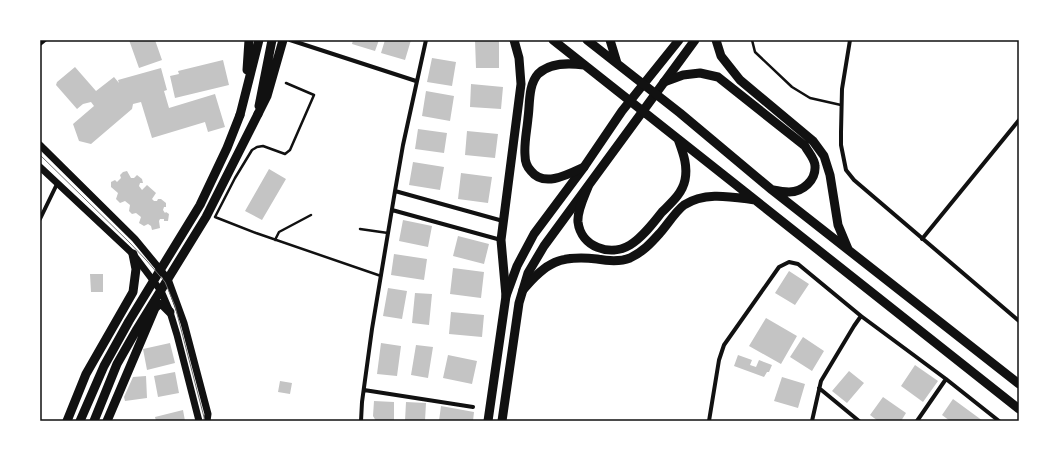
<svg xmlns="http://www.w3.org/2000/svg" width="1059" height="461" font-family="'Source Sans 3',sans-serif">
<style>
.building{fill:#c4c4c4}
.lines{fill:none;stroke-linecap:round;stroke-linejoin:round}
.service{stroke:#111;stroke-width:2.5}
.minor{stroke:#111;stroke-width:4}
.tertiary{stroke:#111;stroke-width:7}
.primary{stroke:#111;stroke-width:9}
.trunk{stroke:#111;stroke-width:9}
.tram{stroke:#707070;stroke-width:1}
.neatline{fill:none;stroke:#111;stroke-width:1.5}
</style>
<rect width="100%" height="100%" fill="#fff"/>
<path class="building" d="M129,40H155L162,60L139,68Z
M353,40H379L375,51L352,44Z
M385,40H411L405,60L381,53Z
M475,40H499V68H476Z
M432,58L456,62L452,86L427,82Z
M223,60L229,85L175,98L170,76L179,74L178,71Z
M75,67L96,91L114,77L119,83L118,80L161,68L167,90L164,91L169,108L215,94L225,127L208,132L205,122L152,138L141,102L133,104L132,109L91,144L79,141L73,124L94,106L91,102L83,104L77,109L56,85L57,82Z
M471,84L503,87L501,109L470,107Z
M426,91L454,96L450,121L422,116Z
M418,129L447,133L444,153L415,149Z
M467,131L498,134L495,158L465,155Z
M413,162L444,167L440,190L409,185Z
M269,169L286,179L262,220L245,211Z
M127,171L131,178H134L137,175L142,179L143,183H140L139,186L142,190L147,185L156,193L152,199L154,201H157L158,199H161L166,203V207H164L163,210L165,213L166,212L169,214L168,221H164V219H160L159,221L160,228L152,230L151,226L148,224L144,226L139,223L141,217L136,213L132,214L129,211L130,205L125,201L120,203L116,199L118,193L111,187V182L115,180L117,182L121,178L120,175L123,172Z
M461,173L492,177L488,203L458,199Z
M403,220L432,226L428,247L399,241Z
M458,236L489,244L484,264L453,256Z
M394,254L427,259L424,280L391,275Z
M453,268L484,272L481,298L450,294Z
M789,271L809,284L795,305L775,293Z
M90,274H103V292H91Z
M388,288L407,291L402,319L383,316Z
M415,293L432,294L429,325L412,323Z
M451,312L484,315L482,337L449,334Z
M766,318L797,336L781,364L749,346Z
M803,337L824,351L812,371L790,357Z
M170,343L175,363L147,370L143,349Z
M381,343L401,346L397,376L377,374Z
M416,345L433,347L428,378L411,375Z
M448,355L477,361L472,384L443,378Z
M738,355L752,360L750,365L756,367L759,360L772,365L769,372H767L764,377L734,366Z
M915,365L938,381L923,402L901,386Z
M849,371L864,383L847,403L832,391Z
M175,372L179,393L158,397L154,376Z
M146,376L147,398L125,401L124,397L133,377Z
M782,377L805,384L798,408L774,401Z
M280,381L292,383L290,394L278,392Z
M883,397L906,413L901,421H878L870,415Z
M953,399L983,421H950L942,415Z
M374,401L394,402V421H376L373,416Z
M406,402L426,403L425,421H405Z
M441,406L474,412L473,421H439Z
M183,410L185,421H156L155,417Z"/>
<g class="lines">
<path class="service" d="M752,40L755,52L792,87L810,98L841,105
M286,83L314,95L290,150L285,154L263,146L257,147L252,150L235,178L215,217L256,233L381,276
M360,229L388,233
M275,240L279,232L311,215"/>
<path class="minor" d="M290,40L416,81
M850,40L842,89L841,132V145L846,170L854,180L1019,321
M40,44L45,40
M395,191L503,221
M392,210L501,240
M40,219L57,184
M922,239L1019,120
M861,316L946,379
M819,388L859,421
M364,390L473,407
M361,421L362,402L372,329L395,191L403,145L426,40
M709,421L719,360L724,345L779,267L789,262L798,264L861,316L854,326L821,381L812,421
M917,421L946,379L999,421"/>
<path class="tertiary" d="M40,145L135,239L168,279L184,323L208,414L207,421
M40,167L133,254L161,291L170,312L177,335L199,421"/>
<path class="primary" d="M67,421L86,374L133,292L136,269L133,254
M80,421L104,366L129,321L200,205L227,148L240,115
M94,421L117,364L137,329L206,217L258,114
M107,421L155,308L159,304L163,305L170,312
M488,421L506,296L517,266L534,234L584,167L622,111L679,40
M502,421L519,303L528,273L544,246L695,40"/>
<path class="trunk" d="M553,40L1019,409
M587,40L680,113L772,190L1019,384
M610,40L617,63
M716,40L721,56L740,80L813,141L824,156L830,175L838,225L848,249
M584,65C569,63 550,62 538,74C528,85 530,105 528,118C527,130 524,143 525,155C525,161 527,167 531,171C544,188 569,174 584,167
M247,70L249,40
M664,82L683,75L700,73L718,77L805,146C808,152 815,159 815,166C816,180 803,192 789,192C784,192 778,191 773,190
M259,106L272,40
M258,114L267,96L283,40
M240,115L259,40
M588,187C584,197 577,211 578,222C581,247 610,257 630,245C643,237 653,223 662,212C671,203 682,194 685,180C688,165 683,153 678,139
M523,290C546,262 560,255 597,259C608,261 620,262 630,258C643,252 651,243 660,233C667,225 676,211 684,205C705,191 732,197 755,200
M506,296L501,240L521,84L519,58L514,40"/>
<path class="tram" d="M40,155L130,243L147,261L165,282L175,306L205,421"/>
</g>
<rect width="1059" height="461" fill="none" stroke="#ffffff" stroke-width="82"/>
<rect x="41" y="41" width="977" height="379" class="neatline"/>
</svg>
